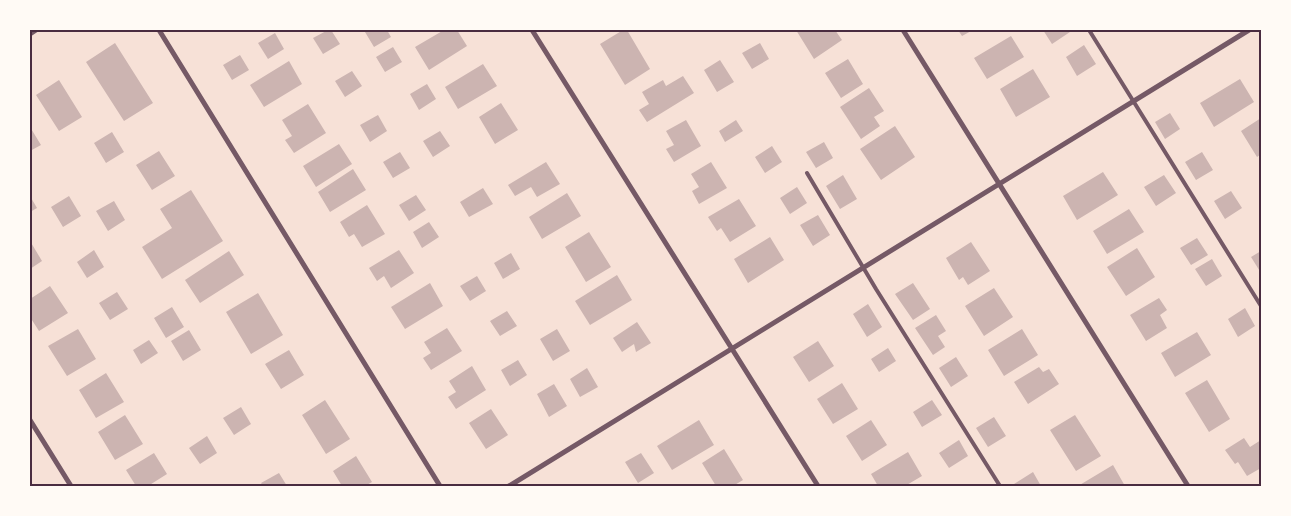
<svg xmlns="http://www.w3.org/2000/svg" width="1291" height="516" font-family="Georgia,serif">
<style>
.building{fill:#ccb4b1}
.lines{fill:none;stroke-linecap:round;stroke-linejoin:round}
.service{stroke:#755966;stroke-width:4}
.minor{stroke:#755966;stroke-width:5}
.neatline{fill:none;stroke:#4a2c40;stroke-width:2}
</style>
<rect width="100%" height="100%" fill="#f7e1d7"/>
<path class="building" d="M328,30H331L340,44L323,54L313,38Z
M368,30H387L391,37L374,47L365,32Z
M444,30H457L467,46L429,70L415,47Z
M623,30H627L650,69L625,85L600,44Z
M796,30H835L842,40L814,59Z
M958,30H973L962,36Z
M1043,30H1069L1070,32L1052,44Z
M275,33L284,49L268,59L258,43Z
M1011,36L1024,57L987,79L974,58Z
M115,43L153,103L124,121L86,62Z
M760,43L769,59L752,69L742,53Z
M1084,45L1096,64L1077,76L1066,57Z
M393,47L402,62L385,72L376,57Z
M240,55L249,70L232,80L223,65Z
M848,59L863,84L841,98L825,73Z
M720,60L734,82L717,92L704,70Z
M289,61L302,84L264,107L250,85Z
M483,64L497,86L458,109L445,87Z
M1033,69L1050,97L1016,117L1000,89Z
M352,71L362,86L345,97L335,81Z
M683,76L694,93L647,122L639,110L649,104L642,92L663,80L666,86Z
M1240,79L1254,102L1214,127L1200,103Z
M59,80L82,117L59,131L36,95Z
M427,84L436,99L419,110L410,94Z
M869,88L884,111L874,117L880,126L861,139L840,107Z
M501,103L518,130L495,144L479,117Z
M308,104L326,133L294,153L285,140L292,136L282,120Z
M1170,113L1180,129L1165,139L1155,122Z
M378,115L387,131L370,142L360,125Z
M1261,118V154L1257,157L1241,131Z
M686,120L701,146L674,162L666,149L674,145L666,131Z
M736,120L743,131L725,142L719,131Z
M895,126L915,157L881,180L860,149Z
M30,127L41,145L30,151Z
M440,131L450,146L433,157L423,141Z
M112,132L124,152L106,163L94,143Z
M824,142L833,158L816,168L806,152Z
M339,144L352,164L316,187L303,166Z
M772,146L782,162L765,173L755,157Z
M159,151L175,176L152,190L136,165Z
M400,152L410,168L393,178L383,162Z
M1202,152L1213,170L1196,180L1185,162Z
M546,162L560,184L537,197L531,187L515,196L508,185Z
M711,162L727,188L699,204L692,191L699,187L691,174Z
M353,169L366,190L330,212L318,192Z
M1103,172L1118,195L1077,220L1063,196Z
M843,175L857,199L840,209L826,186Z
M1164,175L1176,193L1156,206L1144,187Z
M797,187L807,203L790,214L780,198Z
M483,188L493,204L469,217L460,202Z
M191,190L223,241L162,279L142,247L172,228L160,209Z
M1231,191L1242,208L1225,219L1214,201Z
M567,193L581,216L542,239L529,217Z
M416,195L426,210L409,221L399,205Z
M30,196L37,208L30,212Z
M69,196L81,216L63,227L51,207Z
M739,199L756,226L730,242L721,228L717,231L708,217Z
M114,201L125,220L108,231L96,211Z
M367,205L385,234L362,247L354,234L349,237L340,222Z
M1129,209L1144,232L1107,254L1093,231Z
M818,215L830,235L813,246L800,225Z
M429,222L439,237L422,248L413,232Z
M589,232L611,267L586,282L565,247Z
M770,237L784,260L748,283L734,259Z
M1197,238L1208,255L1191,265L1180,248Z
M30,241L42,261L30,269Z
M971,242L990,271L968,285L963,277L959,280L946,258Z
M1137,248L1155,277L1126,296L1107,267Z
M94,250L104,267L87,278L77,262Z
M399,250L414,273L391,288L384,276L377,281L369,268Z
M229,251L244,275L200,303L185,280Z
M1261,251V273L1251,257Z
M511,253L520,269L503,279L494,263Z
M1212,259L1222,276L1206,286L1195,269Z
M617,275L632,300L590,325L575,301Z
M477,276L486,291L470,301L460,286Z
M430,283L443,306L405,329L391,307Z
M913,283L930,309L913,320L895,294Z
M50,286L68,313L39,331L30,317V299Z
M994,288L1013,317L984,336L965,306Z
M117,292L128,309L110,320L99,303Z
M258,293L283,335L251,354L226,312Z
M1159,298L1167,310L1160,315L1167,328L1146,341L1130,315Z
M868,304L882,327L867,337L853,314Z
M172,307L184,327L166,338L154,318Z
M1245,308L1255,326L1238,337L1228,319Z
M507,311L517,326L500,336L490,321Z
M936,315L946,331L938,336L945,347L933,355L915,328Z
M637,322L651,343L636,352L634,344L622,352L613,338Z
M447,328L462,351L431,370L423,358L431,353L424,342Z
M78,329L96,359L67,376L48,346Z
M557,329L570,351L553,361L540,339Z
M1022,329L1038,355L1004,376L988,350Z
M189,330L201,350L183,361L171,341Z
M1197,332L1211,355L1175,377L1161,353Z
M149,340L158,353L141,364L133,350Z
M818,341L834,366L809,382L793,357Z
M888,348L896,361L879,372L871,359Z
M289,350L304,375L281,389L265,364Z
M956,357L968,376L951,387L939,368Z
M518,360L527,375L510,386L501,370Z
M472,366L486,390L456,409L448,397L456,392L449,381Z
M1039,367L1043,372L1049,369L1059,384L1028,404L1014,382Z
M587,368L598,387L580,397L570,379Z
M106,373L124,402L96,418L79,390Z
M1207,380L1230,419L1209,432L1185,393Z
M842,383L858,409L833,424L817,399Z
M554,384L567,406L549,417L537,394Z
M325,400L350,439L326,454L302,415Z
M932,400L942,415L922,427L913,412Z
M241,407L251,424L234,435L223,418Z
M491,409L508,435L486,449L469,423Z
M125,415L143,444L115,460L98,432Z
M1075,415L1101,456L1076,471L1050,430Z
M994,417L1006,436L988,447L976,428Z
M699,420L714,445L672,470L657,446Z
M871,420L887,445L862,461L846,436Z
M207,436L217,453L200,464L189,448Z
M1244,438L1250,447L1261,440V468L1247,476L1238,462L1235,464L1225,450Z
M959,440L968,456L949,468L939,453Z
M724,449L743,480L733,486H716L702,463Z
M908,452L922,476L905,486H878L871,474Z
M154,453L167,474L148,486H136L126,470Z
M641,453L654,473L638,483L625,462Z
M356,456L372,482L365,486H342L333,471Z
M1113,465L1125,486H1078Z
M1033,472L1041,486H1016L1014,484Z
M279,473L287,486H263L261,483Z"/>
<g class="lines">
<path class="service" d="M1089,30L1261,306
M807,173L876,289L1000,486"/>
<path class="minor" d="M159,30L440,486
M532,30L818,486
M903,30L1188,486
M30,34L36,30
M30,420L71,486
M509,486L1249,30"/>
</g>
<rect width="1291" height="516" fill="none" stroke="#fffaf5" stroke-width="62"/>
<rect x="31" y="31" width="1229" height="454" class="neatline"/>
</svg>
